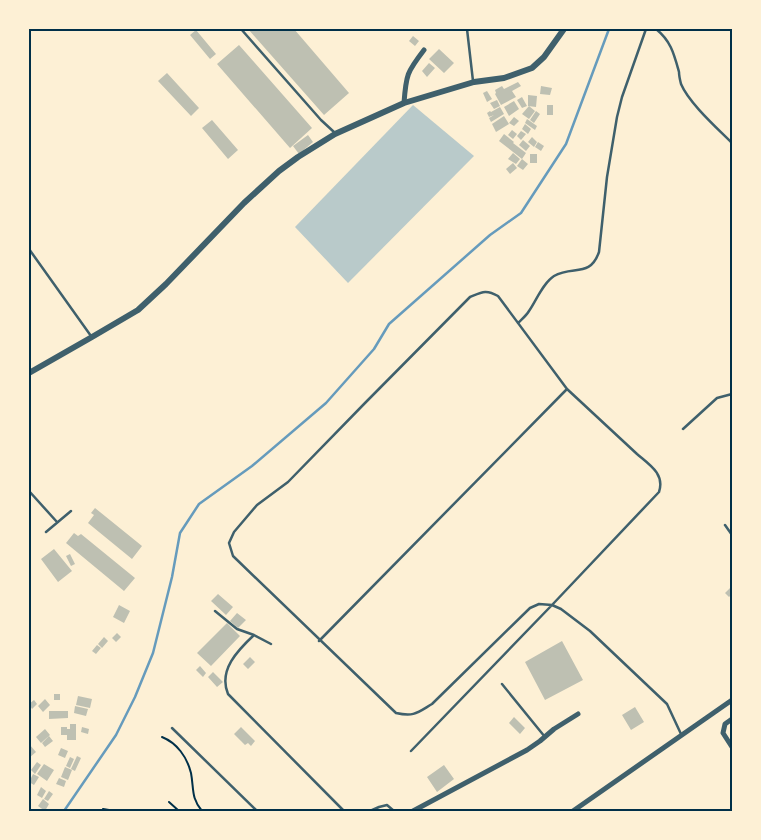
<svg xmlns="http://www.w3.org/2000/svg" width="761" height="840" font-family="'IBM Plex Sans',sans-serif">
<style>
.green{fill:#b9caca}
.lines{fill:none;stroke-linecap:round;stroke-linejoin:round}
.stream{stroke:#669bbc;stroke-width:2.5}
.building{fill:#bec0b2}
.path{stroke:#003049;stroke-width:2}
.service{stroke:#3f606c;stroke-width:2.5}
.minor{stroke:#3f606c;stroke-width:5}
.tertiary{stroke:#3f606c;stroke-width:6}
.neatline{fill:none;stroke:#003049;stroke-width:2}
</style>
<rect width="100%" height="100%" fill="#fdf0d5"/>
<path class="green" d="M413,105L474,156L348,283L295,227Z"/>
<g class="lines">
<path class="stream" d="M64,811L116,735L135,697L153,653L172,577L180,533L199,504L252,466L326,403L374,349L389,324L490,235L521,213L566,144L609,29"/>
</g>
<path class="building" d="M248,29H294L349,93L324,115Z
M196,30L216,54L210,59L190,35Z
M413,36L419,41L415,46L409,41Z
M239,45L312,128L290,148L217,64Z
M439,49L454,63L444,73L429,59Z
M429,63L435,68L427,77L422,71Z
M167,73L199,108L191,116L158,81Z
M518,82L521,86L512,91L516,97L501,105L495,94L496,93L495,90L502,86L504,89Z
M541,86L552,88L550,95L540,94Z
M487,91L492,99L487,102L483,93Z
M528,95L537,96L536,107L528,106Z
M522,97L527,106L522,108L517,100Z
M497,100L500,106L494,109L490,103Z
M514,101L519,109L509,116L504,107Z
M547,105H553V115H547Z
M529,106L535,111L529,119L522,114Z
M500,107L504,114L491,122L489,118L494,115L489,117L487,113L490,111L491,112Z
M536,111L540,114L534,123L530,120Z
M504,116L509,124L496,132L492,124Z
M514,117L519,121L514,126L509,123Z
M527,119L537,126L535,130L525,123Z
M212,120L238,150L228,159L202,128Z
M525,124L531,129L528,134L522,129Z
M512,130L517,134L513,139L508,135Z
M521,131L526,134L521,140L517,136Z
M504,134L514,142L513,143L526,153L522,159L499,141Z
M308,135L313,142L299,154L293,146Z
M532,137L537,142L534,147L528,142Z
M523,140L530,146L526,151L519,145Z
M538,142L544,146L541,151L535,147Z
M513,153L520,159L516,164L508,159Z
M530,154H537V163H530Z
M522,159L528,164L523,170L517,166Z
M513,163L517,168L510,174L506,169Z
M95,508L142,546L132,559L88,523L94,515L91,513Z
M74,533L78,536L81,534L135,578L124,591L66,543Z
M54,549L72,571L58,582L41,559Z
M70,554L75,564L71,566L66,556Z
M732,586V594L729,597L725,593Z
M218,594L233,607L226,615L211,601Z
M119,605L130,611L124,623L113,617Z
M237,613L246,620L238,628L230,621Z
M227,623L240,636L211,666L197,653Z
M117,633L121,637L116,642L112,638Z
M104,637L108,641L102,648L98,644Z
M562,641L583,680L545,700L525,662Z
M97,645L101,648L96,654L92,651Z
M250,657L255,662L248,669L243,664Z
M200,666L206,673L203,677L196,670Z
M213,672L223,682L217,687L208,677Z
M54,694H60V700H54Z
M78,696L92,699L90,708L76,705Z
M45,699L50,705L43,712L38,706Z
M34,700L37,704L32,709L29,704Z
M75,706L88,709L86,716L74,713Z
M635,707L644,722L631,730L622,715Z
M49,711H68V718L49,719Z
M514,717L525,728L520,734L509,723Z
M70,724H76V740H67V735H61V727H67V729H70Z
M82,727L89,729L88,734L81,732Z
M241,727L255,741L251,746L248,743L245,745L234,734Z
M45,729L50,735L41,743L36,737Z
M49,736L53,741L45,747L42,743Z
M29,744L36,752L29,758Z
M61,748L68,751L65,758L58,755Z
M77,756L81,758L75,771L71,769Z
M70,757L74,759L70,768L66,766Z
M37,762L41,765L35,774L31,770Z
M44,764L54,770L47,781L37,774Z
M444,765L454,779L437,792L427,777Z
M65,767L72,770L68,780L61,777Z
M33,774L39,777L34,785L29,782Z
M59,778L66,781L64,787L56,784Z
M41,787L46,791L42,798L37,795Z
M49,791L53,794L48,801L44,799Z
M43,799L49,804L45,811L38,806Z"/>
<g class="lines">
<path class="path" d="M162,737C177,743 187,757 191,773C194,789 191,798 202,811
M169,802L179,811
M103,809L115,811
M236,810V811"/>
<path class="service" d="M241,29L321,120L334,132
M467,29L473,81
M656,29C671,41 674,54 679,72C679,76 680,80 681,84C689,103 717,128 732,143
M29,249L91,336
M518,323C522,319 526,316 529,311C536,301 543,283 554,276C573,265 590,278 599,252L607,177L617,117L622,97L646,29
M683,429L717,398L732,394
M29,491L57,522
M725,525L732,535
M46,532L71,511
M215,611L237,629L254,635L271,644
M254,635C238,650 218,670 228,694L344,811
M319,641L567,389
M502,684L545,737
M172,728L257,811
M411,751L552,605L659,492C665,474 650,465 637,454L567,389L498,296C486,289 482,292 470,297L365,403L288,482L257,505L234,532L229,543L233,556L396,713C414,717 417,713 432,704L530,608L539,604L552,605L561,609L590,631L667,704L681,734
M370,811L379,807L387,805L394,811"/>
<path class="minor" d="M404,103C406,75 407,72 424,50
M732,719L725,724L723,733L732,747
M413,811L527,750L540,741L554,729L578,714
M573,811L732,700"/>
<path class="tertiary" d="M29,373L92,337L138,310L166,284L244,203L279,171L298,157L335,134L404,103L474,82L504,78L532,68L544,57L564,29"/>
</g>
<rect width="761" height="840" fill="none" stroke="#fdf0d5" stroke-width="60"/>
<rect x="30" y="30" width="701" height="780" class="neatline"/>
</svg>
